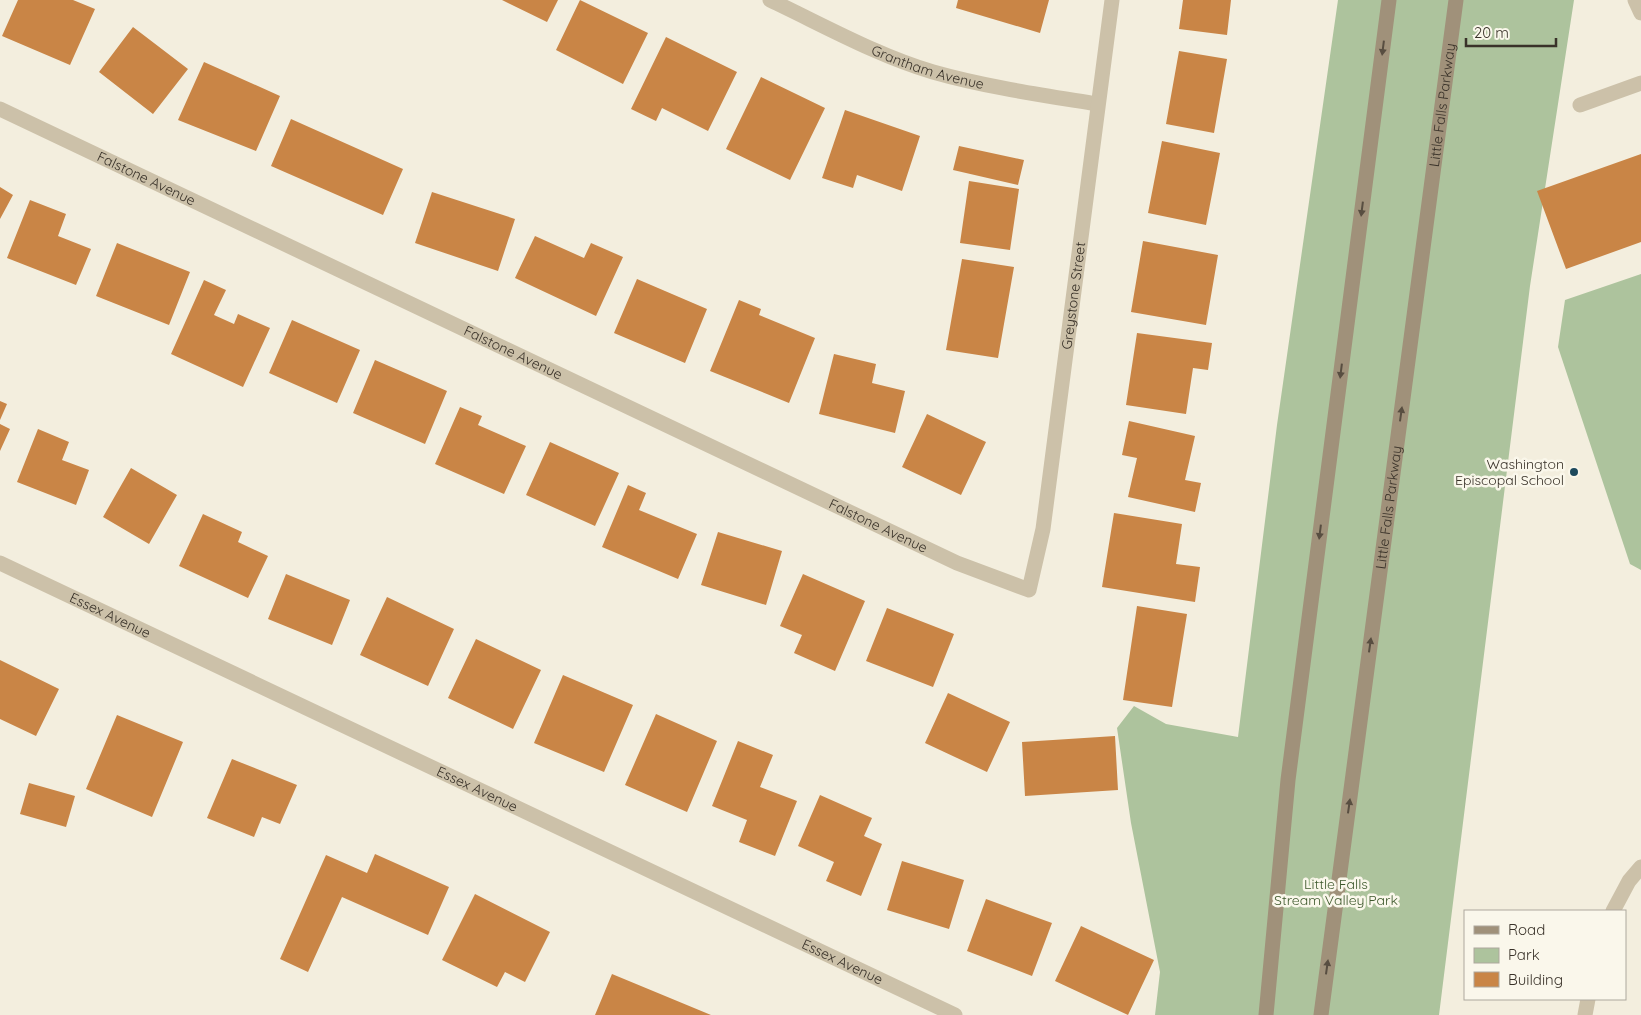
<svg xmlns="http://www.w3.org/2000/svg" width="1641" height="1015" font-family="Quicksand,sans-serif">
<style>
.green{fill:#adc39d}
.building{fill:#c98546}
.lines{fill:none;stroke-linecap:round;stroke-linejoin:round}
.lane{stroke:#ccc1a9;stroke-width:15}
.street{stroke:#ccc1a9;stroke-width:15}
.secondary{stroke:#a0917a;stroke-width:15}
.oneway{fill:#584e41}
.poi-dot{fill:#1d495c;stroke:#faf7eb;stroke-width:2}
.labels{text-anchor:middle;stroke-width:5;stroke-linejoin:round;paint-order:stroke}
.street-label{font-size:14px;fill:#393229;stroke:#faf7eb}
.poi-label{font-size:14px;fill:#393229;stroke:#faf7eb;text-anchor:end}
.park-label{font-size:14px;fill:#3d582c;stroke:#faf7eb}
</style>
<rect width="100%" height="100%" fill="#f3eede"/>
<path class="green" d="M1338,0H1574L1530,286L1439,1015H1155L1160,972L1131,823L1117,728L1134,706L1166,724L1238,737L1277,425Z
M1641,274V570L1630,564L1558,347L1565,300Z"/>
<path class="building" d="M18,0H73L95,9L70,65L2,36Z
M502,0H558L547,22Z
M580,0L648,33L623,84L556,50Z
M958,0H1049L1040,33L956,8Z
M1183,0H1231L1227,35L1179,29Z
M133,27L188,69L153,114L99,72Z
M666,37L737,72L708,131L662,108L656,121L631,109Z
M1179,51L1227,59L1214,133L1166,124Z
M204,62L280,96L256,151L178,120Z
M761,77L825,108L790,180L726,149Z
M845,110L920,136L902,191L857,175L853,188L822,178Z
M291,119L403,169L383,215L271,166Z
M1162,141L1220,153L1206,225L1148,213Z
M959,146L1024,160L1018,185L953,170Z
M1641,154V242L1566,269L1537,191Z
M969,181L1019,189L1010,250L960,243Z
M0,187L13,195L0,219Z
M432,192L515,219L498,271L415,243Z
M30,200L66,214L58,236L91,249L76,285L7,258Z
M535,236L584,258L591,243L623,257L596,316L515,278Z
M1143,241L1218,255L1206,325L1131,312Z
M117,243L190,272L169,325L96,296Z
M962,259L1014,267L998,358L946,350Z
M637,279L707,309L685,363L614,333Z
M204,280L226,290L214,315L234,324L238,314L270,328L243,387L171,354Z
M739,300L761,309L759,315L815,338L789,403L710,371Z
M292,320L360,350L337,403L269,373Z
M1137,333L1212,343L1208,370L1193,368L1186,414L1126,405Z
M834,354L876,364L872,383L905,391L895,433L819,414Z
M375,360L447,391L425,444L353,413Z
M0,401L7,404L0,420Z
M460,407L482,416L478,425L526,446L504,494L435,464Z
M927,414L986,442L961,495L902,467Z
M1129,421L1195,436L1185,480L1201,483L1195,512L1128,497L1137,458L1122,455Z
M0,424L10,429L0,451Z
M38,429L69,442L62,460L89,470L76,505L17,482Z
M550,442L619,473L595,526L526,495Z
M131,468L177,495L149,544L103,517Z
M628,485L646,493L639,510L697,534L678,579L602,547Z
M1114,513L1182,524L1176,564L1200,567L1195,602L1102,587Z
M203,514L242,532L238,542L268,556L248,598L179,566Z
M718,532L782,551L766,605L701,585Z
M286,574L350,600L332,645L268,619Z
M803,574L865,601L835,671L794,653L802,635L780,626Z
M387,597L454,629L428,686L360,655Z
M1137,606L1187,614L1172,707L1123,700Z
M887,608L954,634L933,687L866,661Z
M476,639L541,670L513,729L448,698Z
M0,660L59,689L36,736L0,719Z
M563,675L633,705L604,772L534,743Z
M948,693L1010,722L987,772L925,743Z
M656,714L717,741L687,812L625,785Z
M117,715L183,742L152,817L86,789Z
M1115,736L1118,790L1025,796L1022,742Z
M738,741L773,755L760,787L797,801L775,856L739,842L747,820L712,806Z
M232,759L297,785L280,824L262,817L254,837L207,818Z
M29,783L75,796L66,827L20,814Z
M820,795L872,818L864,836L882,844L861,896L826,881L834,862L798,846Z
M375,854L449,887L428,935L342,897L308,972L280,959L326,855L367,873Z
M902,861L964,880L949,929L887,910Z
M475,894L550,932L525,982L505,972L497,987L442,960Z
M986,899L1052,923L1032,976L967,951Z
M1081,926L1154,960L1128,1015L1055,981Z
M612,974L711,1015H595Z"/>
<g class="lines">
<path class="lane" d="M1635,0L1641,13
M1613,911L1629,881L1641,867
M1585,1015L1588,999"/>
<g class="street">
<path id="s1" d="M770,0C823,25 876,55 933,72C986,87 1042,95 1097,104"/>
<path d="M1580,105L1641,83"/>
<path id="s2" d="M0,109L957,563L1029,590L1043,529L1112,0"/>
<path id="s3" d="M0,563L955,1015"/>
</g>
<g class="secondary">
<path d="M1266,1015L1288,780L1389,0"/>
<path id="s4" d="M1321,1015L1456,0"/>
</g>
</g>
<defs><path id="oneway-solid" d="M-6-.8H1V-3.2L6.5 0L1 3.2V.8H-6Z" transform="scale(1.25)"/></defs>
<g class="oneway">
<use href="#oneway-solid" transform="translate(1383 48) rotate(97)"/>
<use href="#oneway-solid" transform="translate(1362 209) rotate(97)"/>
<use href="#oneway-solid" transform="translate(1341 371) rotate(97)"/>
<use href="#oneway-solid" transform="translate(1401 414) rotate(-82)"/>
<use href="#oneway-solid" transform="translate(1320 532) rotate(97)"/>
<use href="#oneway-solid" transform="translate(1370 645) rotate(-82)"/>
<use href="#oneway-solid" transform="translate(1349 806) rotate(-82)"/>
<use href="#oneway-solid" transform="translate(1327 967) rotate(-82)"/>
</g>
<circle class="poi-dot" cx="1574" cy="472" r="5"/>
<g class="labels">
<g class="street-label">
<text dy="5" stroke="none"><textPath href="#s1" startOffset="172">Grantham Avenue</textPath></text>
<text dy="5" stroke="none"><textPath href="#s4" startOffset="918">Little Falls Parkway</textPath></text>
<text dy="5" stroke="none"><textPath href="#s2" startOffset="162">Falstone Avenue</textPath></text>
<text dy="5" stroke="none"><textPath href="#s2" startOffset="1434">Greystone Street</textPath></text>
<text dy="5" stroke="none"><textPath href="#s2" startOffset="568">Falstone Avenue</textPath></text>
<text dy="5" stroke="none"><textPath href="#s4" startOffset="512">Little Falls Parkway</textPath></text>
<text dy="5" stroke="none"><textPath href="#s2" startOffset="972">Falstone Avenue</textPath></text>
<text dy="5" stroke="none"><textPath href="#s3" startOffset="122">Essex Avenue</textPath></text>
<text dy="5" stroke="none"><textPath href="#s3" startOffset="528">Essex Avenue</textPath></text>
<text dy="5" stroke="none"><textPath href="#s3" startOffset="932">Essex Avenue</textPath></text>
</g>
<g class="poi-label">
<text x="1564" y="469">Washington<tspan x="1564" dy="16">Episcopal School</tspan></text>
</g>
<g class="park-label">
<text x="1336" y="889">Little Falls<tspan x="1336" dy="16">Stream Valley Park</tspan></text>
</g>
</g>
<rect x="1464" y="910" width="162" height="90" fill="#faf7eb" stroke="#ada89d"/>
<rect x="1474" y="926" width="25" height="8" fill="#a0917a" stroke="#ada89d"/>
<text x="1508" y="935" font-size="15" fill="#393229">Road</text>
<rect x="1474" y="948" width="25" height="15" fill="#adc39d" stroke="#ada89d"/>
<text x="1508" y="960" font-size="15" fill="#393229">Park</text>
<rect x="1474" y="972" width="25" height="15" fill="#c98546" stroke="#ada89d"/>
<text x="1508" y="985" font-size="15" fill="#393229">Building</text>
<path d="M1466 38v8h90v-8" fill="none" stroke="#393229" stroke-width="2.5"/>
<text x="1474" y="38" font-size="15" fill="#393229" stroke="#faf7eb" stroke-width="4" paint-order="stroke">20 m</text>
</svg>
